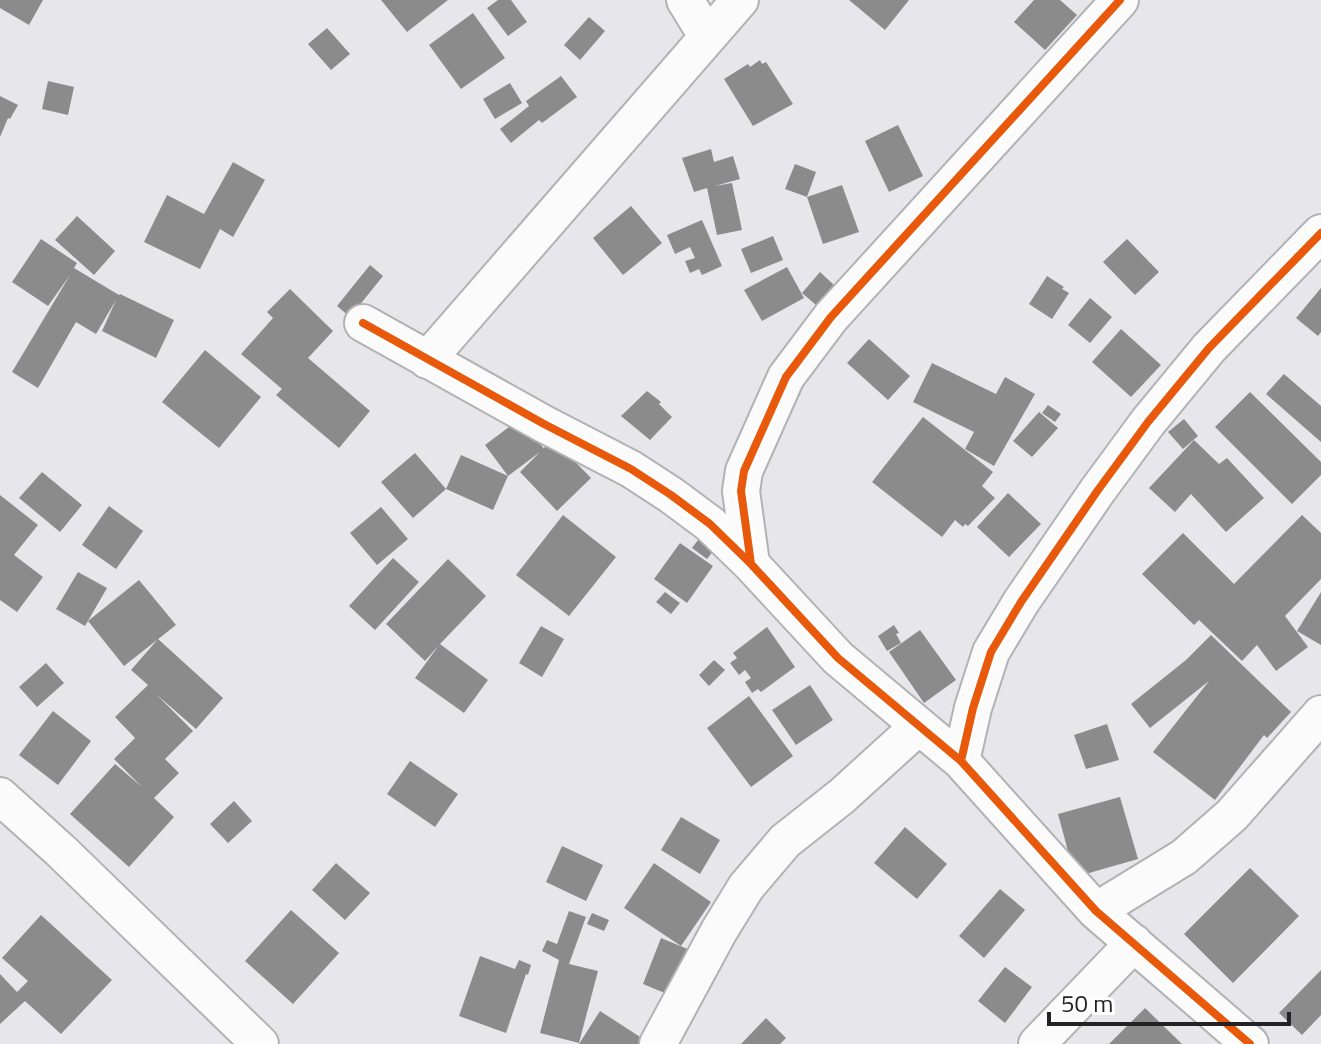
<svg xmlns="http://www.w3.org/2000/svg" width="1321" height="1044" font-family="'Titillium Web',sans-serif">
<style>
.building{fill:#8c8b8c}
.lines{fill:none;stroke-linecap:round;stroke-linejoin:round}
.street-casing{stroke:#b2b1b4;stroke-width:40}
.street{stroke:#fbfbfc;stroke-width:36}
.cycleway-casing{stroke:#fff;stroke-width:13}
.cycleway{stroke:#e8590c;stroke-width:8}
</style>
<rect width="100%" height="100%" fill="#e7e6ea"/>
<path class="building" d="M0,0H43L29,25L0,8Z
M381,0H448L407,32Z
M498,0H511L527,22L508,36L487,8Z
M849,0H909L885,30Z
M1034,0H1060L1077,15L1045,50L1014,22Z
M473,13L505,58L461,89L429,45Z
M589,17L605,31L580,60L564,45Z
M327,28L350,54L331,70L308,44Z
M760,60L762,64L766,62L793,104L753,126L724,79L748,64L750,67Z
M561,76L577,97L542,123L539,120L511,143L500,129L529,106L526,101Z
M48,81L74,87L68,115L42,109Z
M510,83L522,103L495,119L483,99Z
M0,96L18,105L10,119L8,118L0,137Z
M898,125L923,176L889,192L865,141Z
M711,149L714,162L733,156L740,179L715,186L732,183L742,230L717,235L707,188L694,192L682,158Z
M233,162L265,180L233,237L220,229L200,269L144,242L167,195L204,214Z
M795,164L816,172L807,197L785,189Z
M842,185L859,232L823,244L807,197Z
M631,206L662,243L623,275L593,238Z
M77,216L115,251L94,275L55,240Z
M702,220L722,266L702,275L699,269L690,273L685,261L695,258L690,247L675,254L667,235Z
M773,236L783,260L751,273L741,249Z
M41,239L77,263L74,268L119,295L120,294L174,320L156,358L102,331L116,300L96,334L76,322L38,388L12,372L70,275L48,306L12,282Z
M1127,239L1159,272L1135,295L1103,262Z
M370,265L383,276L350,317L337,306Z
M787,267L804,298L762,321L744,290Z
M820,272L834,285L816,305L802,293Z
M1047,276L1064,287L1062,289L1069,293L1052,319L1029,304Z
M1321,288V332L1318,336L1296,318Z
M290,289L333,331L308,358L370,411L339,448L276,395L282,389L241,354L273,318L267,312Z
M1090,298L1112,317L1090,343L1068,325Z
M1121,329L1161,365L1131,397L1092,362Z
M869,339L910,376L888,400L847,363Z
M205,350L261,397L219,448L162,402Z
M932,363L996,394L1005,377L1035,394L994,466L965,449L974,432L913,402Z
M1284,374L1321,406V442L1266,394Z
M647,391L661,402L659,404L672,417L650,440L621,416Z
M1250,392L1321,462V475L1292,504L1215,427Z
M1048,405L1061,414L1055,422L1042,413Z
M1039,412L1058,428L1032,457L1013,441Z
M923,417L993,472L982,486L995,498L968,526L965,524L963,527L955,520L942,537L872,482Z
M521,418L544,449L508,476L485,445Z
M1184,419L1198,436L1183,449L1168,432Z
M553,439L591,478L557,511L520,472Z
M1194,440L1219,464L1227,458L1264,498L1226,532L1191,494L1175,512L1149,488Z
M415,453L446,489L461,455L508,476L493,510L446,489L413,518L381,482Z
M42,472L82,505L60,532L19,498Z
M1008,493L1041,524L1009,557L977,527Z
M0,495L38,525L14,555L43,577L17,612L0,600Z
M109,506L143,531L116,569L82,545Z
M381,507L408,539L377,565L350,533Z
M563,515L616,557L569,616L516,575Z
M1302,515L1321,533V579L1285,616L1308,647L1276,671L1257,645L1242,661L1199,620L1194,625L1142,574L1183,533L1234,584Z
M707,528L722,540L707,559L692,548Z
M680,543L713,566L687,603L654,579Z
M393,558L419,582L375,630L349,606Z
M448,559L486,596L440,644L488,680L464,713L415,678L439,645L425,661L386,624Z
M78,572L107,588L85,626L56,609Z
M139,580L176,625L124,666L88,621Z
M665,592L680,603L671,614L656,602Z
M1321,592V645L1297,631Z
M894,625L899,633L896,634L901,643L887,651L878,636Z
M541,626L564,639L542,677L519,663Z
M767,627L795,667L761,692L758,689L752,693L745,682L751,678L745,670L739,675L730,663L737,658L733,653Z
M920,630L956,680L924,703L889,652Z
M1211,635L1291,712L1267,738L1264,735L1215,800L1153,752L1209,681L1150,728L1131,704L1186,660Z
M158,639L223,698L196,729L156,694L193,731L165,759L179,773L154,798L174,817L129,867L70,814L115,764L142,787L114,759L135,738L115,717L148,685L131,670Z
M714,660L725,670L709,686L699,675Z
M46,663L64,683L37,707L19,687Z
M810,685L833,720L796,745L772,710Z
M749,696L793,756L751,787L707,728Z
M53,711L91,741L58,785L19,755Z
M1107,724L1119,760L1086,769L1074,735Z
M410,761L458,794L435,827L387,794Z
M1120,797L1138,859L1075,877L1058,814Z
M234,801L252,821L228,843L210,824Z
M681,817L720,840L700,874L661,850Z
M905,827L947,864L917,899L874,863Z
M562,846L603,865L586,901L546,882Z
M336,863L370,893L345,920L312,890Z
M654,863L711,902L681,946L624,908Z
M1250,868L1299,916L1233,983L1184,934Z
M1000,889L1025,910L984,958L959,936Z
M291,910L339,953L293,1004L245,961Z
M569,911L586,917L569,964L598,971L579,1043L540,1033L559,960L542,951L547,940L557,944Z
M592,913L609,920L604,931L587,924Z
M41,915L112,980L61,1034L25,1001L0,1024V974L17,992L28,981L2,958Z
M661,938L690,950L672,996L643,984Z
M480,956L515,969L519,960L531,965L528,975L526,974L506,1033L459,1016Z
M1005,967L1032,987L1005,1023L978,1001Z
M1321,970V1015L1302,1035L1279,1013Z
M1145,1008L1182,1044H1109Z
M600,1011L651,1044H579Z
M766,1018L786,1038L780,1044H741Z"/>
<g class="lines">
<defs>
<path id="street" d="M685,0L707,36
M363,323L544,424L631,469L671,495L710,524L751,564L838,658L961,761L1096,911L1250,1044
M427,360L740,0
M751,564L741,491L744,471L786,377L831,317L1120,0
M961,761L973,708L991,652L1021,602L1098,490L1148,422L1209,348L1321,233
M0,796L61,851L260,1044
M1096,911L1184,857L1232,815L1321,714
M658,1044L719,931L746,887L785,841L842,796L919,726
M1037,1044L1134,943"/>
</defs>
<use href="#street" class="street-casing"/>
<use href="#street" class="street"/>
<defs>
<path id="cycleway" d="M363,323L544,424L631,469L671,495L710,524L751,564L838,658L961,761L1096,911L1250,1044
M751,564L741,491L744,471L786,377L831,317L1120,0
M961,761L973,708L991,652L1021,602L1098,490L1148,422L1209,348L1321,233"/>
</defs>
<use href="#cycleway" class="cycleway-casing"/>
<use href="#cycleway" class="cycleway"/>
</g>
<path d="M1049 1012v12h240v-12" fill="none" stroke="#232325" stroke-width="4"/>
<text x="1061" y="1012" font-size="24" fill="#232325" stroke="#ffffff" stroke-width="6" paint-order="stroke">50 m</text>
</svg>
